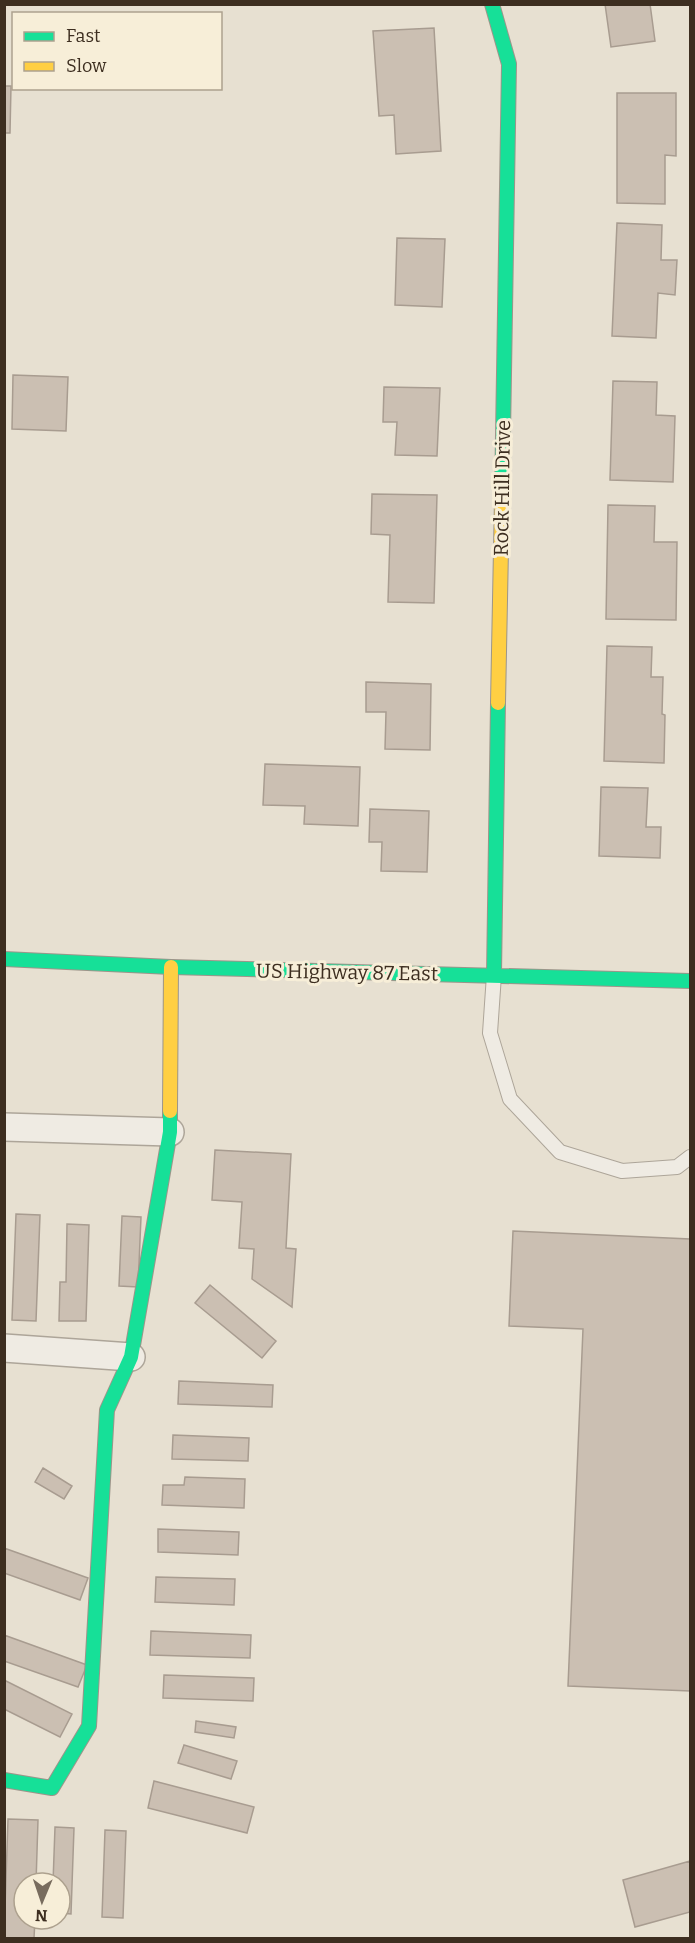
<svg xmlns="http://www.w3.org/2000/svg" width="695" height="1943" font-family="Bitter,serif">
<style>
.building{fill:#cbbfb2;stroke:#a89c90;stroke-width:1.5}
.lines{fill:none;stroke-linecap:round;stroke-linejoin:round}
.lane-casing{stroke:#ada599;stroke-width:16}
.street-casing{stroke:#ada599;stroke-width:30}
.fast-casing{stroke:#9c958a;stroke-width:16}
.slow-casing{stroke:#9c958a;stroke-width:16}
.lane{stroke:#efebe3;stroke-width:14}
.street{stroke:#efebe3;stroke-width:27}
.fast{stroke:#16e098;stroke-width:14}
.slow{stroke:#ffcf43;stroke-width:14}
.labels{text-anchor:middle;stroke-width:6;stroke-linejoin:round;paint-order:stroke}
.street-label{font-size:20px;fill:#3d2e20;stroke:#f7eed8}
</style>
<rect width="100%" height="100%" fill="#e7e0d1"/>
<path class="building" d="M605,4H650L655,41L611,47Z
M434,28L441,151L396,154L394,115L379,116L373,31Z
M4,86H11L10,133H4Z
M617,93H676V156L665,155V204L617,203Z
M617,223L662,225L661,260H677L675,295L658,293L656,338L612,336Z
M397,238L445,239L442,307L395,305Z
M13,375L68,377L66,431L12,429Z
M613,381L657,382L656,415L675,416L673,482L610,480Z
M384,387L440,388L437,456L395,455L397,422H383Z
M372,494L437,495L434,603L388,602L390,535L371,534Z
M608,505L655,506L654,542H677L676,620L606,619Z
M607,646L652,647L651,677H663L662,714L665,715L664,763L604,761Z
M366,682L431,684L430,750L385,749L386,712H366Z
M265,764L360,767L358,826L304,824L305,806L263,805Z
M601,787L648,788L646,827H661L660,858L599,856Z
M370,809L429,811L427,872L381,871L382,842H369Z
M215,1150L291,1154L286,1248L296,1249L292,1307L252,1279L254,1249L239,1248L242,1202L212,1200Z
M16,1214L40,1215L36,1321L12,1320Z
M122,1216L141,1217L138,1287L119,1286Z
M67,1224L89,1225L86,1321H59L60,1282H66Z
M513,1231L690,1239V1691L568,1686L583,1329L509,1326Z
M210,1285L276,1341L262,1358L195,1303Z
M179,1381L273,1385L272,1407L178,1404Z
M173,1435L249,1438L248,1461L172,1459Z
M43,1468L72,1486L64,1499L35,1482Z
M185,1477L245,1479L244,1508L162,1505L163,1485H184Z
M158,1529L239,1532L238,1555L158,1552Z
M4,1548L88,1578L80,1600L4,1573Z
M156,1577L235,1579L234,1605L155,1602Z
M151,1631L251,1635L250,1658L150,1655Z
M4,1635L87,1665L78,1687L4,1661Z
M164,1675L254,1678L253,1701L163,1698Z
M4,1680L72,1714L60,1737L4,1709Z
M196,1721L236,1727L234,1738L195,1732Z
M184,1745L237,1761L231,1779L178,1763Z
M154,1781L254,1807L247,1833L148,1808Z
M8,1819L38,1820L36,1883H24V1919H35L34,1938H4Z
M55,1827L74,1828L71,1914L60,1913V1883H53Z
M105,1830L126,1831L123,1918L102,1917Z
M690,1861V1912L635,1927L623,1880Z"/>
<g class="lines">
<defs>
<path id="lane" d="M494,975L490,1033L510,1099L560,1152L622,1171L677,1167L690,1157"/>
<path id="street" d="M4,1127L170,1132
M4,1348L131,1357"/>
<path id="fast" d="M492,4L509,64L502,497
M4,959L171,967L690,981
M494,975L498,703
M4,1780L52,1788L89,1726L107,1410L131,1357L170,1132V1111"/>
<path id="slow" d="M498,703L502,497
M170,1111L171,967"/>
</defs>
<use href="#lane" class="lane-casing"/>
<use href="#street" class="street-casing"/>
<use href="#fast" class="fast-casing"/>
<use href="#slow" class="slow-casing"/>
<use href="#lane" class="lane"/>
<use href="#street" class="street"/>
<use href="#fast" class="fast"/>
<use href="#slow" class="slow"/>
</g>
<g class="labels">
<g class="street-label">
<text transform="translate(502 488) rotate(-89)" y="7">Rock Hill Drive</text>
<text transform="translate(347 972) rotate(1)" y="7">US Highway 87 East</text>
</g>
</g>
<rect width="695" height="1943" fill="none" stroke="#3d2e20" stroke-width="12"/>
<rect x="12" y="12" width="210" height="78" fill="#f7eed8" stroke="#ada18e" stroke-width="1.5"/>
<rect x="24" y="32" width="30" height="9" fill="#16e098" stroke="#ada18e" stroke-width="1.5"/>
<text x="66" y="42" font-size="18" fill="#3d2e20">Fast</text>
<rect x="24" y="62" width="30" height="9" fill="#ffcf43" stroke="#ada18e" stroke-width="1.5"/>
<text x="66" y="72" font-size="18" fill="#3d2e20">Slow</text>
<g transform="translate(42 1901) rotate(182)"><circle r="28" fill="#f7eed8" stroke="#ada18e" stroke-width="1.5"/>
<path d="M0-4.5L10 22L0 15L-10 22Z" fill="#786c5e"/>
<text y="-9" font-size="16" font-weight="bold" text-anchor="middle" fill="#3d2e20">N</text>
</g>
</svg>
